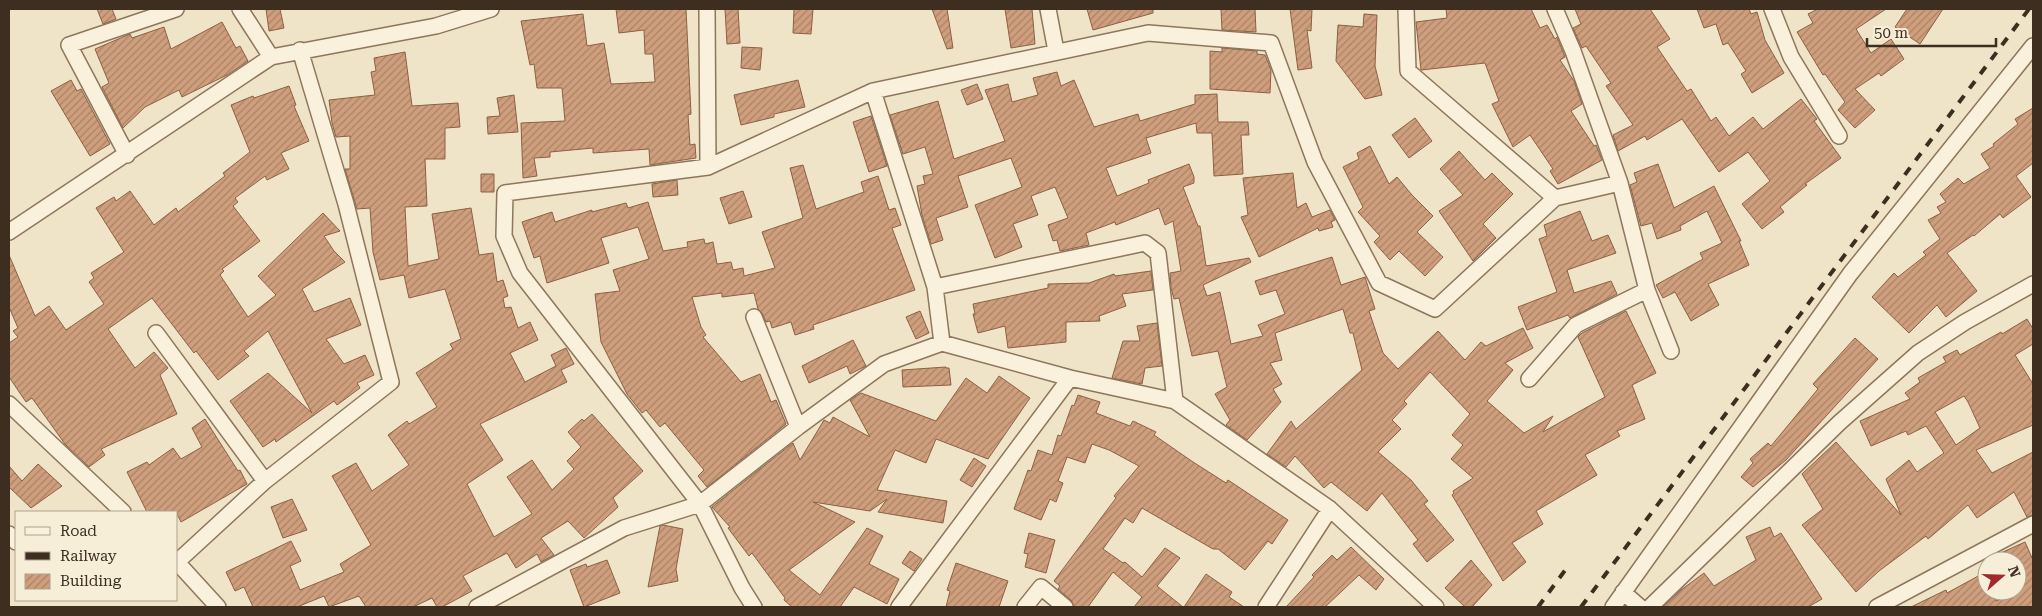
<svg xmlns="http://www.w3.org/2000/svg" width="2042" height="616" font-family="'Roboto Serif',serif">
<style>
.building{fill:url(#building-hatch);stroke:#8d5f41;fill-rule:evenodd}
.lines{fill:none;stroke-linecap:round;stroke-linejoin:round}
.street-casing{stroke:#8d765c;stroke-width:18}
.street{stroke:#faf1dc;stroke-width:15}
.rail{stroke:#3d2e20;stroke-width:4;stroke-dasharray:9 9;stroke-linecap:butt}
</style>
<defs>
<pattern id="building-hatch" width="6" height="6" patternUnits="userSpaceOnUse" patternTransform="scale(1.25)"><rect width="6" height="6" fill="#cf9f7d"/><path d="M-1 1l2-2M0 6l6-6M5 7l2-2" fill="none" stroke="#a98266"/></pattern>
</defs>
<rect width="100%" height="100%" fill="#f0e4c8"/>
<path class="building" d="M97,9H112L116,19L103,24Z
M266,9H280L284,28L269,31Z
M616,9H686L691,114L688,115L690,145L695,144L696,158L650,165L649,149L593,153V148L550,152V157L534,158L537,176L523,178L521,123L565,121L562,88H537L534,64L530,65L521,21L583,14L587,46L604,43L611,84L655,82L653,54H645L644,30L619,33Z
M725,9H738L740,43L727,44Z
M794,9H813L811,34L793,33Z
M932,9H947L953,48L947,49Z
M1005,9H1032L1035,44L1011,48Z
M1087,9H1153V13L1093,30Z
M1221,9H1255L1256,32L1222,30Z
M1290,9H1312L1311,31L1307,30L1312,68L1298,70Z
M1446,9H1531L1540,28L1547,25L1555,39L1557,37L1565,57L1560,60L1574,81L1582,104L1571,111L1594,146L1596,145L1602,160L1558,184L1550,171L1553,169L1530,135L1513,147L1492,104L1499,101L1485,63L1421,70L1416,22L1447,18Z
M1575,9H1650L1670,39L1657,47L1687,91L1691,89L1711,121L1716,117L1729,136L1753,117L1763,129L1801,99L1817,119L1814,121L1841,158L1805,184L1807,185L1780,207L1784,212L1762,229L1742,204L1770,181L1748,152L1719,172L1682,119L1647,140L1645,136L1618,151L1613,135L1633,125L1606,86L1611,83L1586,46L1582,48L1573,28L1581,24Z
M1697,9H1749L1751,14L1757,12L1765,40L1784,73L1752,93L1741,74L1746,71L1728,43L1723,45L1716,24L1704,28Z
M1818,9H1886L1856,29L1871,53L1891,39L1904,59L1881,76L1879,73L1855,89L1875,110L1855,128L1838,110L1845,102L1825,74L1823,75L1797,32L1813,23L1808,14Z
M1907,9H1943L1920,44L1895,27Z
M1364,14L1377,15L1375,66L1382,95L1365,99L1336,61L1338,25L1363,27Z
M222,22L236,48L240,46L248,61L227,75L182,97L179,90L145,107L123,128L102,87L109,83L95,49L130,34L132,38L164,27L171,49Z
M742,47L762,48L760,70L741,68Z
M1222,48L1257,51V54L1265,55L1271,70L1270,93L1210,89V51L1222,52Z
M405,52L412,106L458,103L460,127L445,128V159H425L427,206L405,207L408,266L439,259L432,214L471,208L479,255L493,253L497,282L503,280L508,296L503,298L505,308L511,307L518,328L530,322L538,340L510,353L525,382L556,366L551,355L566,348L574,364L561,370L567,382L480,424L503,460L467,484L494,537L532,514L507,477L532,460L552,490L574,469L567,461L581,447L568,432L582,419L584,421L592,414L643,471L613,498L618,507L584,538L568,521L541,538L554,555L541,562L537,554L516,568L507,553L463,576L472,591L442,607H437L432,598L413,607H366L359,596L329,607L324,596L297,607H253L244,587L235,591L226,572L291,541L301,561L290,566L300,590L344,572L340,564L371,545L332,476L356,463L372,491L409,465L388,435L407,421L409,424L437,407L416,373L453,349L450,344L461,339L445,289L409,298L404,275L380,280L373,252L370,208L357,209L345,169H350V136L336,137L332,123L329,100L375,95L371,72L376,71L374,58Z
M1057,72L1061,86L1074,80L1094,127L1138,114L1140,121L1195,104V95L1217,94L1218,122H1248L1249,135H1241L1243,174L1214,176L1212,133H1197L1196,123L1146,138L1151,153L1106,168L1117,196L1149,183L1148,180L1189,164L1194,177V183L1183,187L1198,226H1200L1206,266L1249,258L1251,262L1203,285L1207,296L1220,292L1231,344L1263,336L1258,325L1285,314L1276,290L1260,295L1255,281L1332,257L1341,285L1365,277L1375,309L1369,311L1383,353L1398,369L1438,331L1465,360L1481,342L1486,346L1523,328L1533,348L1505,363L1513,370L1487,401L1524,433L1553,416L1543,432L1605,397L1578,337L1582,333L1626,311L1656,373L1632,385L1645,419L1617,431L1620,436L1585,455L1597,475L1536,511L1543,524L1512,543L1526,562L1503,581L1452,495L1454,493L1453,491L1473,478L1451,459L1463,445L1452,435L1470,414L1430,372L1404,401L1407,404L1392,420L1401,429L1378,452L1411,480L1428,501L1424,504L1454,540L1427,562L1413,544L1418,540L1382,493L1367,511L1331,482L1324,488L1295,456L1286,467L1267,454L1291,421L1296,429L1362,370L1353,333H1350L1343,309L1275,333L1282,360L1270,363L1282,384L1273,389L1281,402L1247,440L1226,425L1230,420L1215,394L1227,387L1218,351L1192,356L1179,298L1174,299L1171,288L1170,273L1181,271L1173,221L1165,225L1159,208L1116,225L1115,222L1086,233L1089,245L1060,251L1057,240L1053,241L1048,225L1068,218L1055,187L1031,196L1038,215L1013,224L1022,247L995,258L975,205L1022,187L1011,158L958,176L968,207L936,218L943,240L931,244L922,215L917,186L925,184L923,176L933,174L925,147L903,154L890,115L938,101L954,159L1005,141L985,90L1008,84L1012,102L1038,95L1033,78Z
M71,80L77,91L81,89L110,144L90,156L51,91Z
M798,80L805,107L774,114V117L741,125L734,95Z
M977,84L983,99L967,105L961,90Z
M289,86L296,105L294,106L309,141L281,153L289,169L267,180L265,176L235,198L238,202L233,206L260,241L222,269L224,271L220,275L248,317L276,295L258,276L323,213L340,231L324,236L334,251L345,262L302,289L314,312L350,298L361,325L326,339L344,364L365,355L374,375L357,383L360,388L337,405L334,401L276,442L275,439L263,447L230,401L268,373L312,413L268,331L244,351L249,356L218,380L196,351L194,353L152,298L108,329L135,368L154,352L168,368L160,375L177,414L101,449L105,455L89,467L65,444L32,398L26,402L9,377V343L18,337L13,331L18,328L9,307V255L35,316L49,306L66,330L104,304L89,282L94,278L91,273L124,252L96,208L114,197L116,201L130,191L154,225L176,208L178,212L225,176L223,173L250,152L231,105L253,96L254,98Z
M514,95L518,132L488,134L487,117L500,116L497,98Z
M2033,108V163L2016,176L2031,197L2003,218L2000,214L1974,236L1973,235L1947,253L1977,291L1946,317L1937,305L1909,333L1872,297L1894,273L1898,277L1926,255L1923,252L1940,239L1928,220L1941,213L1937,207L1946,202L1940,194L1958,178L1964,184L1990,168L1981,154L1994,146L1993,144L2018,124L2015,119Z
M871,116L887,166L869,172L853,122Z
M1415,118L1432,141L1409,158L1392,135Z
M1370,146L1389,184L1397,177L1412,195L1433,216L1417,232L1443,257L1425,276L1399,251L1390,260L1374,242L1380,236L1358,212L1363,207L1343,167L1359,159L1357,153Z
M1459,151L1485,180L1492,173L1513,194L1483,224L1496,238L1473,261L1439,211L1463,195L1440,169Z
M1658,164L1674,208L1714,186L1741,241H1739L1749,265L1708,284L1719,305L1691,321L1675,292L1663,298L1656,285L1703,259L1700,253L1722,243L1707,211L1680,226L1681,230L1657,239L1652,223L1641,226L1630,185L1637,182L1634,173Z
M803,165L816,209L864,192L861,182L878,176L889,210L895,208L901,225L892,228L915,290L813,325L814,329L795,335L791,322L772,328L770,321L766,322L762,313L758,309L754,293L722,297V293L692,297L701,327L706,335L703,337L741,382L760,374L771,402L776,400L786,424L707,487L698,476L704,470L665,423L660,427L646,410L642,413L627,394L601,342L595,294L620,291L613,270L649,259L638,227L601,238L609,263L547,283L540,256L534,258L522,222L552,212L555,222L592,210V212L626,203L628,208L648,202L663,251L688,247L687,242L704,239L705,244L713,242L717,264L731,262L733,270L743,268L744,276L775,268L762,232L803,218L790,168Z
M1293,173L1297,208L1306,203L1312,217L1330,210L1335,220L1331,222L1333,227L1319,231L1318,228L1259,257L1241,217L1248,215L1243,178Z
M481,174H494V192H481Z
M677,180L678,195L653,197L652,184Z
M743,191L752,217L729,224L720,198Z
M1580,211L1592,241L1608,235L1616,253L1567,270L1574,293L1611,281L1617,294L1570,318L1568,315L1527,330L1518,307L1557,292L1539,239L1547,236L1544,225Z
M1151,271L1153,290L1122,294L1126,306L1099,316L1100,321L1066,322V342L1008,348L1005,326L978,333L973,314H975L973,304L1048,288V284L1089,283L1114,274L1115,276Z
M920,311L929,333L916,339L906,317Z
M2027,319L2033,329V344L2015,355L2033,384V425L1976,450L1992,473L2033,452V515L2027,517L2014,492L1977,518L1968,505L1928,539L1926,536L1879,571L1856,592L1802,525L1823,509L1802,474L1836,442L1901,515L1886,479L1909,460L1917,472L1944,453L1926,426L1908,435L1906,431L1871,446L1860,421L1910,399L1905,393L1920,382L1918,378L1946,362L1943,357L1957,350L1960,355L2001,332L2002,334ZM1964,396L1968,402L1980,428L1956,445L1935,412Z
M1157,323L1162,366L1145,368L1142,384L1112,378L1123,341H1140L1137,326Z
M1855,338L1878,359L1786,460L1753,487L1741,477L1753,463L1750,459L1768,443L1771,446L1818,389L1813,384Z
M853,340L866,366L850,374L847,366L809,383L802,366Z
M946,367V368H949L951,385L903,387L902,370Z
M999,376L1030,398L988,459L936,439L926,463L895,450L877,490L947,501L943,523L878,512L887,499L870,511L813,502L855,522L789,570L820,595L867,528L883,536L869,564L899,579L887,604L854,587L840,607H792L784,600L785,598L752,553L749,556L728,528L730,527L712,507L793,443L800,460L824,420L830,423L833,417L870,437L850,400L861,393L936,421L966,378L987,393Z
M1078,395L1100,402L1096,413L1130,426L1133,421L1156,432L1154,435L1193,462L1226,483L1228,480L1288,520L1272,544L1268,541L1245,570L1218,549H1213L1142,508L1133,523L1125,518L1103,549L1123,563L1125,562L1142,577L1165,548L1180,558L1157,586L1183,607H1134L1142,597L1113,572L1088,607H1074L1071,600L1058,589L1060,586L1054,581L1116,498L1114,496L1139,466L1109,450L1092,444L1085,463L1067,457L1058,481L1063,483L1056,502L1050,499L1041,520L1014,509L1028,470L1031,471L1038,450L1052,455L1058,435L1061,436L1072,405L1074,406Z
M205,419L238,471L240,470L247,484L181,522L176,512H147L127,472L147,462L149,465L173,448L181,459L202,447L192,428Z
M974,458L986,466L972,487L960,480Z
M38,464L62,486L31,508L9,487V466L22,481Z
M292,499L307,530L283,538L271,507Z
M663,525L683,529L676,569L678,581L648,587L660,526Z
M1770,527L1774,537L1781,533L1822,599L1808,607H1663L1681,590L1704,573L1714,586L1756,560L1746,537Z
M1029,533L1055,540L1046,573L1025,567L1028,554L1024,553Z
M2025,542L2033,560V607H1911L1946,590L1947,593L1982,574L1987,584V591H1991L1996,601L2017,592V561H1983Z
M1351,547L1384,579L1376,590L1359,575L1325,607H1286L1314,577L1312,575L1332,555L1337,560Z
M910,551L922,559L914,571L902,563Z
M607,560L620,593L584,607L570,570L586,564L587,567Z
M1471,560L1492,585L1472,607H1465L1445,588Z
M956,563L1008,581L999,607H946L950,591L947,590Z
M1206,574L1232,592L1229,597L1244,607H1184Z"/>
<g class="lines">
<defs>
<path id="street" d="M240,9L271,57
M707,9L708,167
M1048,9L1056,51
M1406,9L1408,71L1555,198L1620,183
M1555,9L1573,51L1620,183L1647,290L1671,351
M1772,9L1791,57L1839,136
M873,91L935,287L942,343
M127,155L69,45L176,9
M9,232L271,57L436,26L491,9
M935,287L1145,243L1158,253L1175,401
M754,317L798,427
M156,333L265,481
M1529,379L1576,325L1647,290
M9,404L123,512
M9,534L16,542
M176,561L218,607
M177,562L265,481L391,382L346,204L300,50
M1623,592L1640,607
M477,607L624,528L700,504L798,427L884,364L942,343L1070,378L1175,401L1330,509L1436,607
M754,607L742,588L700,504L520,273L504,236L505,193L708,167L873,91L1148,33L1271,43L1315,162L1379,283L1435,309L1555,198
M899,607L1070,378
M1025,607L1041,587L1065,607
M1266,607L1330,509
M1613,607L1850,274L2033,46
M1650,607L1839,423L1918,353L1965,322L2033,284
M1877,607L2033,524"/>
</defs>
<use href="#street" class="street-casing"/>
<use href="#street" class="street"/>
<path class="rail" d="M1538,607L1569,565
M1581,607L2029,9"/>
</g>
<rect width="2042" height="616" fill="none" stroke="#3d2e20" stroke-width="20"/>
<rect x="15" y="511" width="162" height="90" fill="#f7eed8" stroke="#ada18e"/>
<rect x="25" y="527" width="25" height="8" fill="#faf1dc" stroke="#ada18e"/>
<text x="60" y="536" font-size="15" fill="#3d2e20">Road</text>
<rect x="25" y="552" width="25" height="8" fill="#3d2e20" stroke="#ada18e"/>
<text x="60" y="561" font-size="15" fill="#3d2e20">Railway</text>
<rect x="25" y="574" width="25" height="15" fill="url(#building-hatch)" stroke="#ada18e"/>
<text x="60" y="586" font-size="15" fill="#3d2e20">Building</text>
<g transform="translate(2002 576) rotate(70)"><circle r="24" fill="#f7eed8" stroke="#ada18e"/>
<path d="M0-4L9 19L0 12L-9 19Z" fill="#9e2a2b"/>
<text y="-8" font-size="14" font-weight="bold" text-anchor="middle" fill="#3d2e20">N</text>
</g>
<path d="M1867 38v8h129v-8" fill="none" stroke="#3d2e20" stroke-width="2.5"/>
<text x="1874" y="38" font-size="15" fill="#3d2e20" stroke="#f7eed8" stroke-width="4" paint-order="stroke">50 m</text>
</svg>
